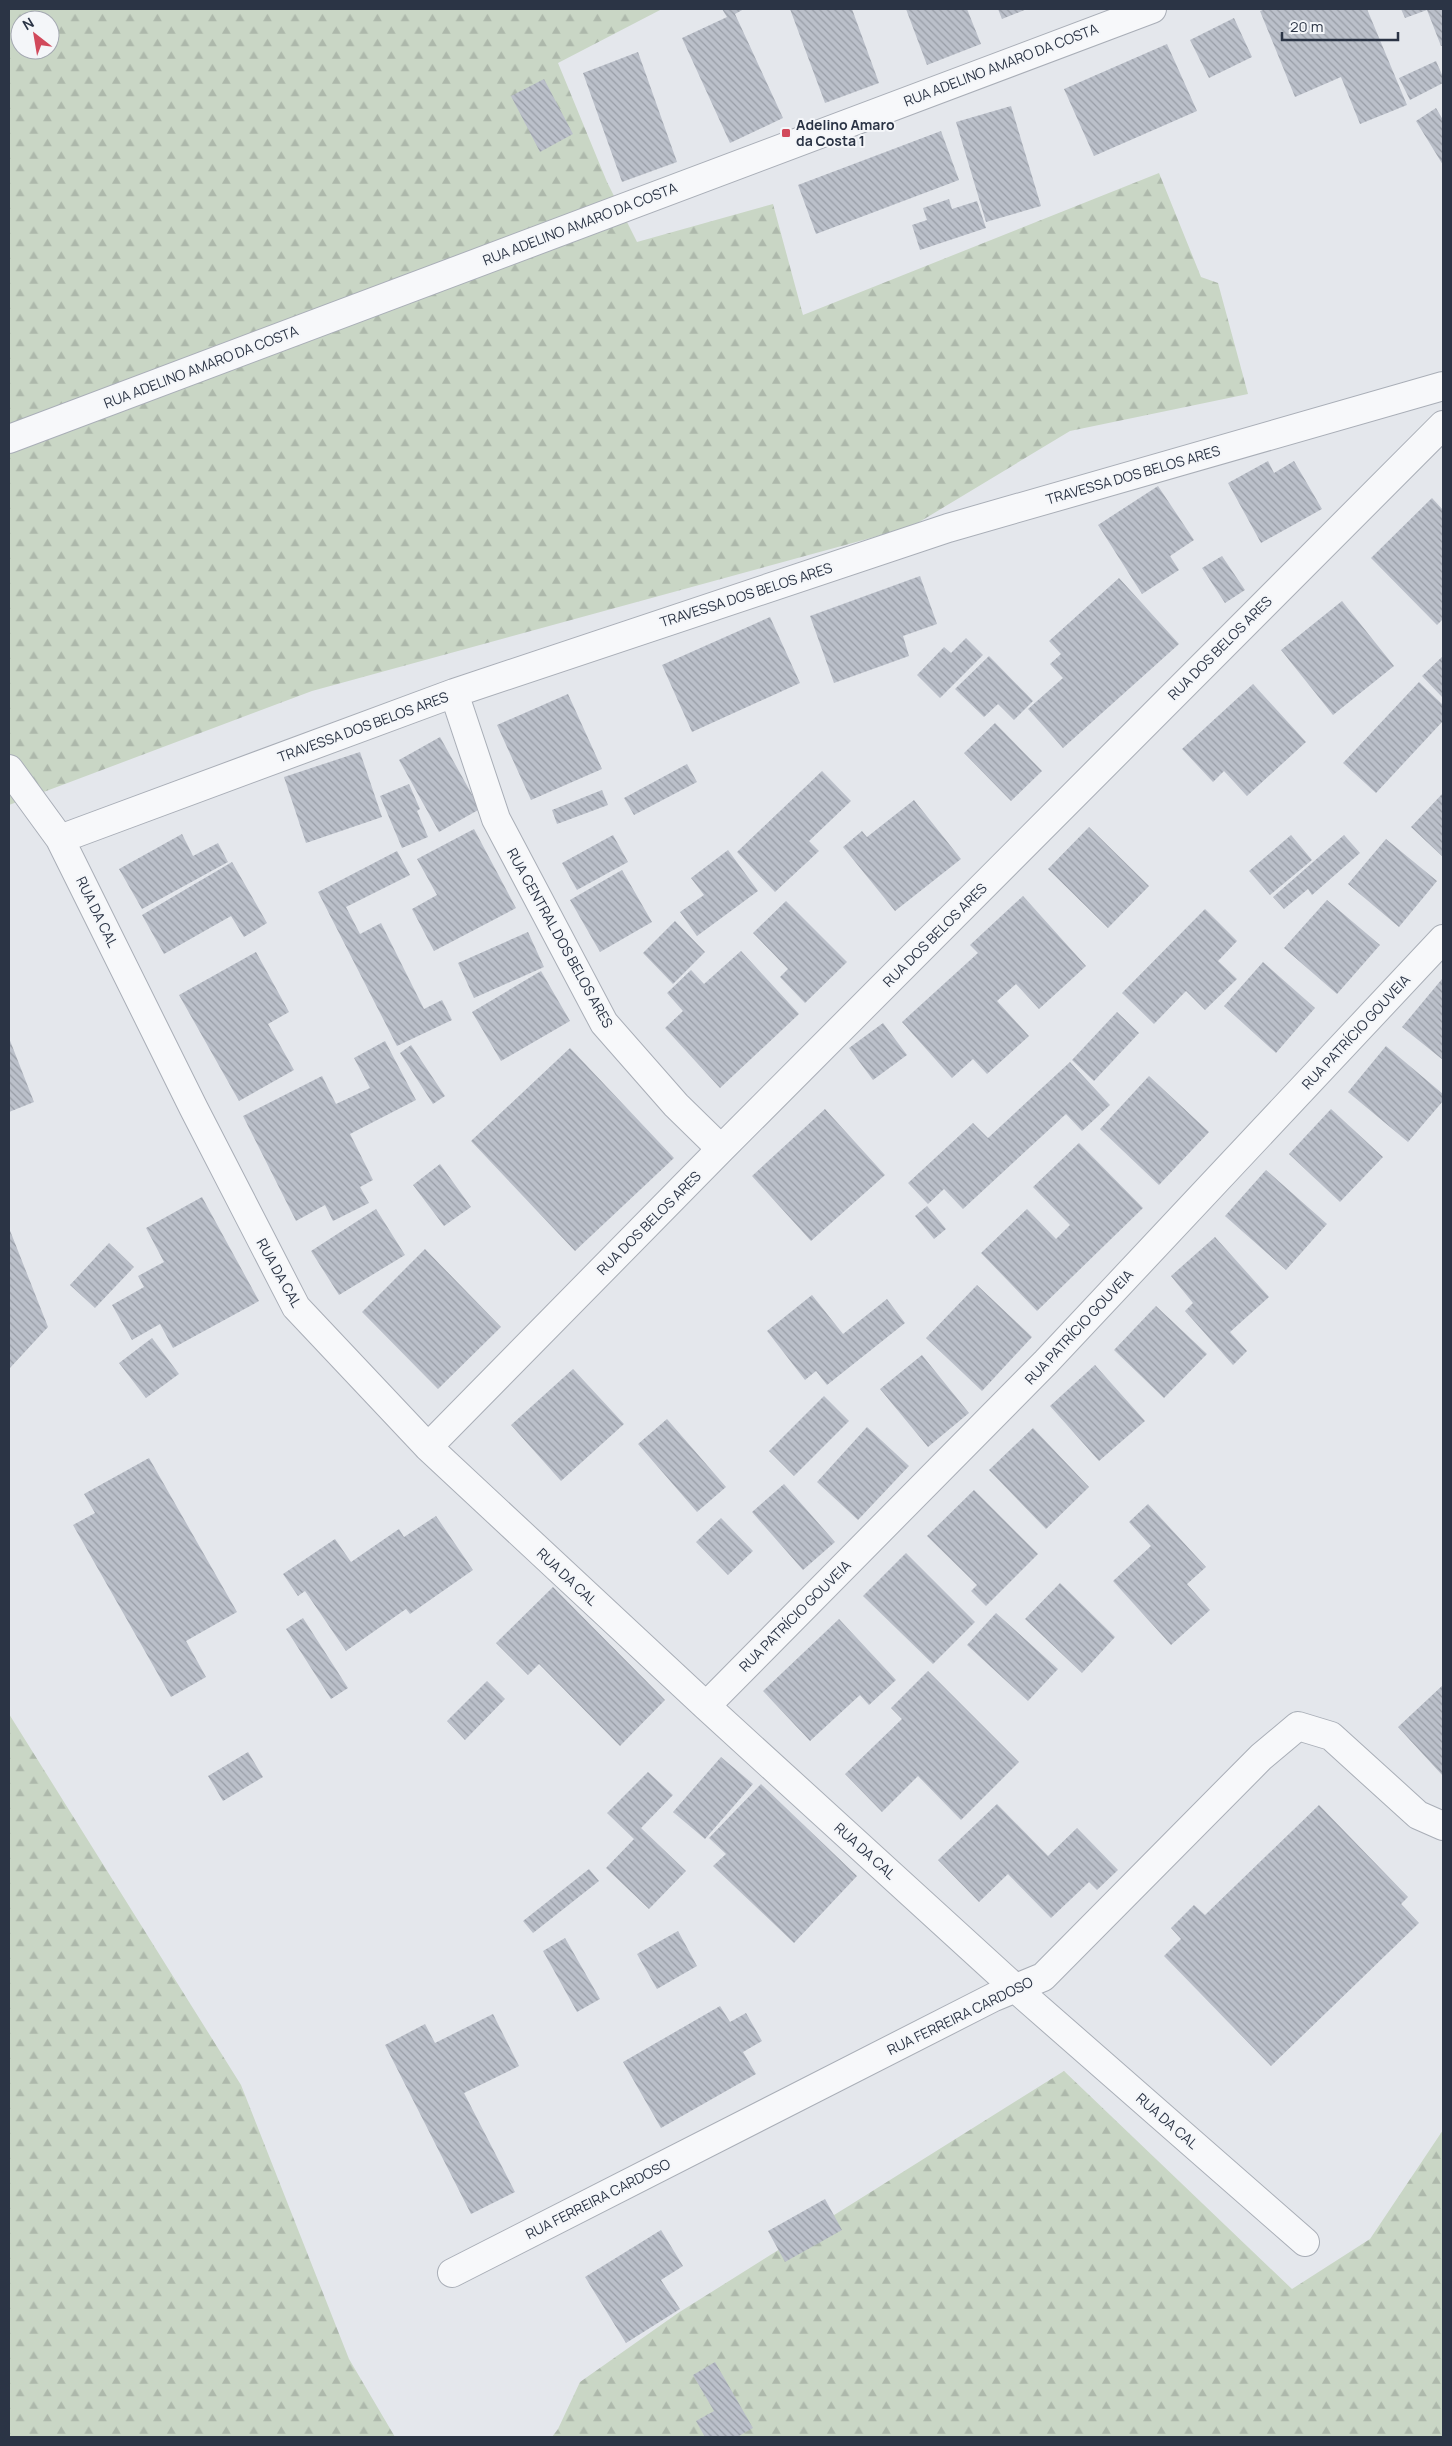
<svg xmlns="http://www.w3.org/2000/svg" width="1452" height="2446" font-family="Manrope,sans-serif">
<style>
.forest{fill:url(#forest-firs);fill-rule:evenodd}
.building{fill:url(#building-back-hatch)}
.lines{fill:none;stroke-linecap:round;stroke-linejoin:round}
.minor-casing{stroke:#a9aeb7;stroke-width:30}
.tertiary-casing{stroke:#a9aeb7;stroke-width:30}
.minor{stroke:#f7f8fa;stroke-width:28}
.tertiary{stroke:#f7f8fa;stroke-width:28}
.poi-dot{fill:#d1495b;stroke:#f4f6f9;stroke-width:2}
.labels{text-anchor:middle;stroke-width:4;stroke-linejoin:round;paint-order:stroke}
.street-label{font-size:14px;fill:#2b3445;stroke:#f4f6f9}
.poi-label{font-size:14px;font-weight:bold;fill:#2b3445;stroke:#f4f6f9;text-anchor:start}
</style>
<defs>
<pattern id="forest-firs" width="22" height="20" patternUnits="userSpaceOnUse" patternTransform="scale(1.25)"><rect width="22" height="20" fill="#c9d6c5"/><path d="M5 1l3.5 6h-7zM16 11l3.5 6h-7z" fill="#adb8ab"/></pattern>
<pattern id="building-back-hatch" width="6" height="6" patternUnits="userSpaceOnUse" patternTransform="scale(1.25)"><rect width="6" height="6" fill="#bbc0ca"/><path d="M-1 5l2 2M0 0l6 6M5-1l2 2" fill="none" stroke="#989da6"/></pattern>
</defs>
<rect width="100%" height="100%" fill="#e4e7ec"/>
<path class="forest" d="M9,9H662L558,63L607,182L637,242L773,204L803,315L1159,173L1201,277L1218,283L1248,394L1070,431L911,527L312,691L9,805ZM20,20H50V50H20Z
M9,1714L241,2085L349,2359L395,2437H9Z
M1064,2071L1292,2289L1370,2239L1443,2130V2437H552L558,2429L580,2382L678,2313Z"/>
<path class="building" d="M722,9H744L735,14L783,118L730,143L682,38L727,17Z
M790,9H852L879,83L825,103Z
M906,9H967L981,44L927,65Z
M998,9H1027L1002,19Z
M1266,9H1367L1407,105L1360,124L1341,77L1295,97L1260,11Z
M1401,9H1443V46H1441L1427,10L1405,18Z
M1234,18L1252,57L1209,78L1190,40Z
M1167,44L1197,111L1094,156L1064,89Z
M638,52L677,162L622,182L583,73Z
M1436,61L1443,77V83L1410,100L1399,78Z
M544,79L573,134L540,152L511,96Z
M1011,106L1041,206L986,222L956,122Z
M1436,108L1443,120V165L1416,121Z
M941,131L959,180L816,234L798,185Z
M949,199L952,209L977,201L986,228L920,250L912,225L927,220L923,208Z
M1268,461L1274,473L1294,461L1322,509L1261,543L1228,483Z
M1158,486L1194,540L1170,556L1179,570L1142,594L1098,525Z
M1432,498L1443,510V619L1437,625L1371,558Z
M1222,556L1245,590L1225,603L1202,568Z
M920,576L937,624L903,636L909,656L834,683L810,616Z
M1119,578L1179,644L1063,748L1028,709L1063,678L1050,664L1061,654L1049,641Z
M1342,601L1394,666L1333,715L1281,650Z
M770,617L800,683L692,732L662,665Z
M966,638L983,655L940,698L917,675L944,647L951,653Z
M989,656L1033,701L1014,720L998,704L984,717L955,689Z
M1443,656V698L1422,676Z
M1419,682L1443,705V721L1376,793L1343,763Z
M1253,684L1306,742L1247,796L1224,771L1213,782L1182,749Z
M568,694L602,769L531,800L497,725Z
M995,723L1042,771L1011,801L964,753Z
M440,737L480,809L439,832L399,760Z
M360,752L382,817L306,843L284,777Z
M687,764L697,782L634,815L624,798Z
M822,771L851,801L809,841L819,851L775,892L737,852Z
M409,784L420,809L417,811L428,837L402,848L380,796Z
M602,790L608,805L557,824L552,810Z
M1443,793V857L1411,827Z
M914,800L961,859L895,911L843,847L862,831L867,837Z
M1089,827L1149,886L1108,928L1048,869Z
M474,829L516,908L434,951L412,909L437,895L417,859Z
M182,834L193,856L218,843L228,862L142,909L119,869Z
M613,835L628,862L577,890L562,863Z
M1291,835L1312,860L1270,895L1249,871Z
M1344,835L1360,853L1312,895L1308,889L1284,909L1273,897Z
M1386,839L1437,881L1399,927L1348,884Z
M728,850L758,891L697,936L680,912L704,895L691,878Z
M397,851L410,875L346,907L360,934L381,923L424,1009L442,1000L452,1020L397,1046L318,892Z
M232,862L267,923L244,937L231,916L164,954L142,915Z
M622,870L652,922L600,952L570,900Z
M1023,896L1086,966L1039,1009L1016,984L997,1001L1029,1036L987,1074L973,1059L952,1078L902,1022L978,953L970,945Z
M1327,900L1380,945L1337,994L1284,948Z
M786,901L847,962L805,1003L780,977L788,969L753,933Z
M1205,909L1237,941L1218,961L1237,979L1205,1010L1186,991L1154,1024L1122,993Z
M675,921L705,952L673,984L643,953Z
M528,932L544,967L474,998L458,963Z
M741,951L799,1014L720,1088L665,1028L683,1011L667,993L691,970L704,984Z
M256,952L289,1012L268,1024L294,1070L239,1101L179,995Z
M1263,962L1315,1008L1276,1053L1224,1006Z
M541,971L570,1021L501,1061L472,1012Z
M1442,979H1443V1060L1402,1027Z
M1117,1012L1139,1033L1094,1081L1072,1060Z
M883,1023L907,1055L873,1080L849,1048Z
M9,1038L34,1102L9,1112Z
M385,1041L416,1100L350,1134L373,1180L360,1187L369,1203L333,1221L325,1205L296,1221L243,1116L322,1076L336,1104L370,1088L354,1058Z
M411,1045L445,1096L433,1104L400,1053Z
M1386,1046L1443,1094V1101L1408,1142L1348,1092Z
M570,1048L674,1158L575,1251L471,1141Z
M1070,1062L1110,1105L1082,1131L1066,1114L963,1209L944,1189L928,1204L908,1183L973,1123L988,1138Z
M1149,1076L1209,1132L1159,1185L1100,1129Z
M825,1109L885,1175L811,1241L752,1176Z
M1331,1109L1383,1157L1340,1202L1289,1154Z
M1079,1143L1143,1208L1037,1311L981,1253L1027,1209L1056,1239L1070,1225L1033,1187Z
M440,1164L471,1207L444,1226L413,1185Z
M1266,1170L1327,1224L1286,1270L1225,1216Z
M202,1197L259,1301L173,1348L160,1324L132,1340L112,1305L144,1287L138,1276L164,1262L146,1228Z
M927,1206L946,1229L934,1239L915,1216Z
M376,1209L405,1255L339,1295L311,1251Z
M9,1228L48,1327L9,1369Z
M1215,1237L1269,1297L1230,1332L1247,1351L1233,1365L1185,1311L1193,1303L1171,1276Z
M109,1243L134,1267L95,1308L70,1285Z
M425,1249L501,1327L438,1389L362,1312Z
M977,1285L1032,1337L982,1391L926,1338Z
M812,1295L843,1334L887,1299L905,1323L827,1385L816,1371L805,1380L767,1331Z
M1156,1306L1207,1354L1164,1398L1114,1350Z
M152,1338L179,1374L146,1398L119,1363Z
M922,1355L969,1413L928,1447L880,1389Z
M1095,1365L1145,1421L1099,1461L1050,1406Z
M573,1369L624,1424L561,1481L511,1425Z
M824,1396L849,1421L794,1476L769,1451Z
M667,1419L726,1487L697,1512L638,1444Z
M867,1427L909,1466L858,1520L817,1482Z
M1033,1428L1089,1487L1046,1529L989,1470Z
M149,1458L237,1612L186,1641L206,1677L171,1697L73,1525L95,1513L84,1494Z
M784,1484L835,1542L803,1570L752,1512Z
M974,1490L1038,1554L986,1606L971,1591L977,1585L927,1536Z
M1148,1504L1206,1567L1187,1584L1210,1610L1171,1645L1113,1581L1151,1546L1129,1522Z
M436,1516L473,1570L410,1614L406,1609L346,1651L305,1591L298,1596L283,1574L335,1539L351,1562L399,1529L404,1537Z
M721,1518L753,1551L728,1575L696,1542Z
M906,1553L975,1622L933,1664L863,1596Z
M1060,1583L1115,1637L1082,1673L1025,1619Z
M553,1587L665,1700L620,1746L539,1664L528,1675L496,1643Z
M996,1613L1058,1669L1028,1701L967,1645Z
M303,1618L348,1688L331,1699L286,1629Z
M839,1619L896,1680L869,1705L860,1695L810,1741L763,1691Z
M928,1671L1019,1762L961,1820L918,1776L882,1812L845,1774L902,1719L891,1708Z
M487,1681L505,1699L465,1740L447,1721Z
M1443,1685V1776L1398,1727Z
M248,1752L263,1777L223,1801L208,1776Z
M721,1757L753,1784L705,1839L673,1812Z
M648,1772L673,1795L641,1828L686,1871L649,1909L606,1868L634,1839L607,1813Z
M761,1784L857,1876L794,1943L713,1866L726,1854L709,1838Z
M997,1804L1048,1856L1077,1828L1118,1870L1097,1890L1089,1882L1051,1918L1008,1874L979,1902L938,1860Z
M1319,1805L1408,1897L1401,1904L1419,1923L1271,2066L1164,1956L1181,1939L1171,1928L1194,1905L1205,1915Z
M589,1869L599,1881L533,1933L523,1921Z
M678,1931L697,1966L657,1989L637,1954Z
M565,1938L600,1999L577,2012L543,1951Z
M720,2006L730,2022L746,2013L762,2041L743,2052L756,2074L661,2128L623,2062Z
M493,2014L519,2066L464,2093L515,2192L471,2214L385,2045L425,2024L435,2043Z
M825,2199L842,2230L785,2262L768,2231Z
M661,2230L683,2266L661,2280L680,2309L626,2343L585,2277Z
M715,2362L753,2428L737,2437H705L696,2421L714,2411L693,2375Z"/>
<g class="lines">
<defs>
<path id="minor" d="M454,693L496,819L604,1023L676,1105L721,1149
M9,769L60,839L194,1109L296,1307L428,1447L706,1706L1015,1988L1305,2242
M60,839L454,693L948,528L1443,386
M428,1447L721,1149L1443,425
M706,1706L1046,1362L1443,939
M452,2273L994,1997L1043,1977L1261,1757L1298,1726L1331,1736L1418,1815L1443,1826"/>
<path id="tertiary" d="M9,439L1152,9"/>
</defs>
<use href="#minor" class="minor-casing"/>
<use href="#tertiary" class="tertiary-casing"/>
<use href="#minor" class="minor"/>
<use href="#tertiary" class="tertiary"/>
</g>
<rect class="poi-dot" x="781" y="128" width="10" height="10" rx="2.5"/>
<g class="labels">
<g class="street-label">
<text transform="translate(1001 65) rotate(-21)" y="5">RUA ADELINO AMARO DA COSTA</text>
<text transform="translate(580 224) rotate(-21)" y="5">RUA ADELINO AMARO DA COSTA</text>
<text transform="translate(201 367) rotate(-21)" y="5">RUA ADELINO AMARO DA COSTA</text>
<text transform="translate(1133 475) rotate(-16)" y="5">TRAVESSA DOS BELOS ARES</text>
<text transform="translate(746 595) rotate(-18)" y="5">TRAVESSA DOS BELOS ARES</text>
<text transform="translate(1220 648) rotate(-45)" y="5">RUA DOS BELOS ARES</text>
<text transform="translate(363 727) rotate(-20)" y="5">TRAVESSA DOS BELOS ARES</text>
<text transform="translate(97 912) rotate(64)" y="5">RUA DA CAL</text>
<text transform="translate(935 935) rotate(-45)" y="5">RUA DOS BELOS ARES</text>
<text transform="translate(560 938) rotate(61)" y="5">RUA CENTRAL DOS BELOS ARES</text>
<text transform="translate(1356 1032) rotate(-47)" y="5">RUA PATRÍCIO GOUVEIA</text>
<text transform="translate(649 1223) rotate(-45)" y="5">RUA DOS BELOS ARES</text>
<text transform="translate(279 1273) rotate(61)" y="5">RUA DA CAL</text>
<text transform="translate(1079 1327) rotate(-47)" y="5">RUA PATRÍCIO GOUVEIA</text>
<text transform="translate(567 1577) rotate(43)" y="5">RUA DA CAL</text>
<text transform="translate(795 1616) rotate(-45)" y="5">RUA PATRÍCIO GOUVEIA</text>
<text transform="translate(865 1851) rotate(42)" y="5">RUA DA CAL</text>
<text transform="translate(960 2016) rotate(-26)" y="5">RUA FERREIRA CARDOSO</text>
<text transform="translate(1167 2121) rotate(41)" y="5">RUA DA CAL</text>
<text transform="translate(598 2199) rotate(-27)" y="5">RUA FERREIRA CARDOSO</text>
</g>
<g class="poi-label">
<text x="796" y="130">Adelino Amaro<tspan x="796" dy="16">da Costa 1</tspan></text>
</g>
</g>
<rect width="1452" height="2446" fill="none" stroke="#2b3445" stroke-width="20"/>
<g transform="translate(35 35) rotate(329)"><circle r="24" fill="#f4f6f9" stroke="#a4a8b1"/>
<path d="M0-4L9 19L0 12L-9 19Z" fill="#d1495b"/>
<text y="-8" font-size="14" font-weight="bold" text-anchor="middle" fill="#2b3445">N</text>
</g>
<path d="M1282 32v8h116v-8" fill="none" stroke="#2b3445" stroke-width="2.5"/>
<text x="1290" y="32" font-size="15" fill="#2b3445" stroke="#f4f6f9" stroke-width="4" paint-order="stroke">20 m</text>
</svg>
